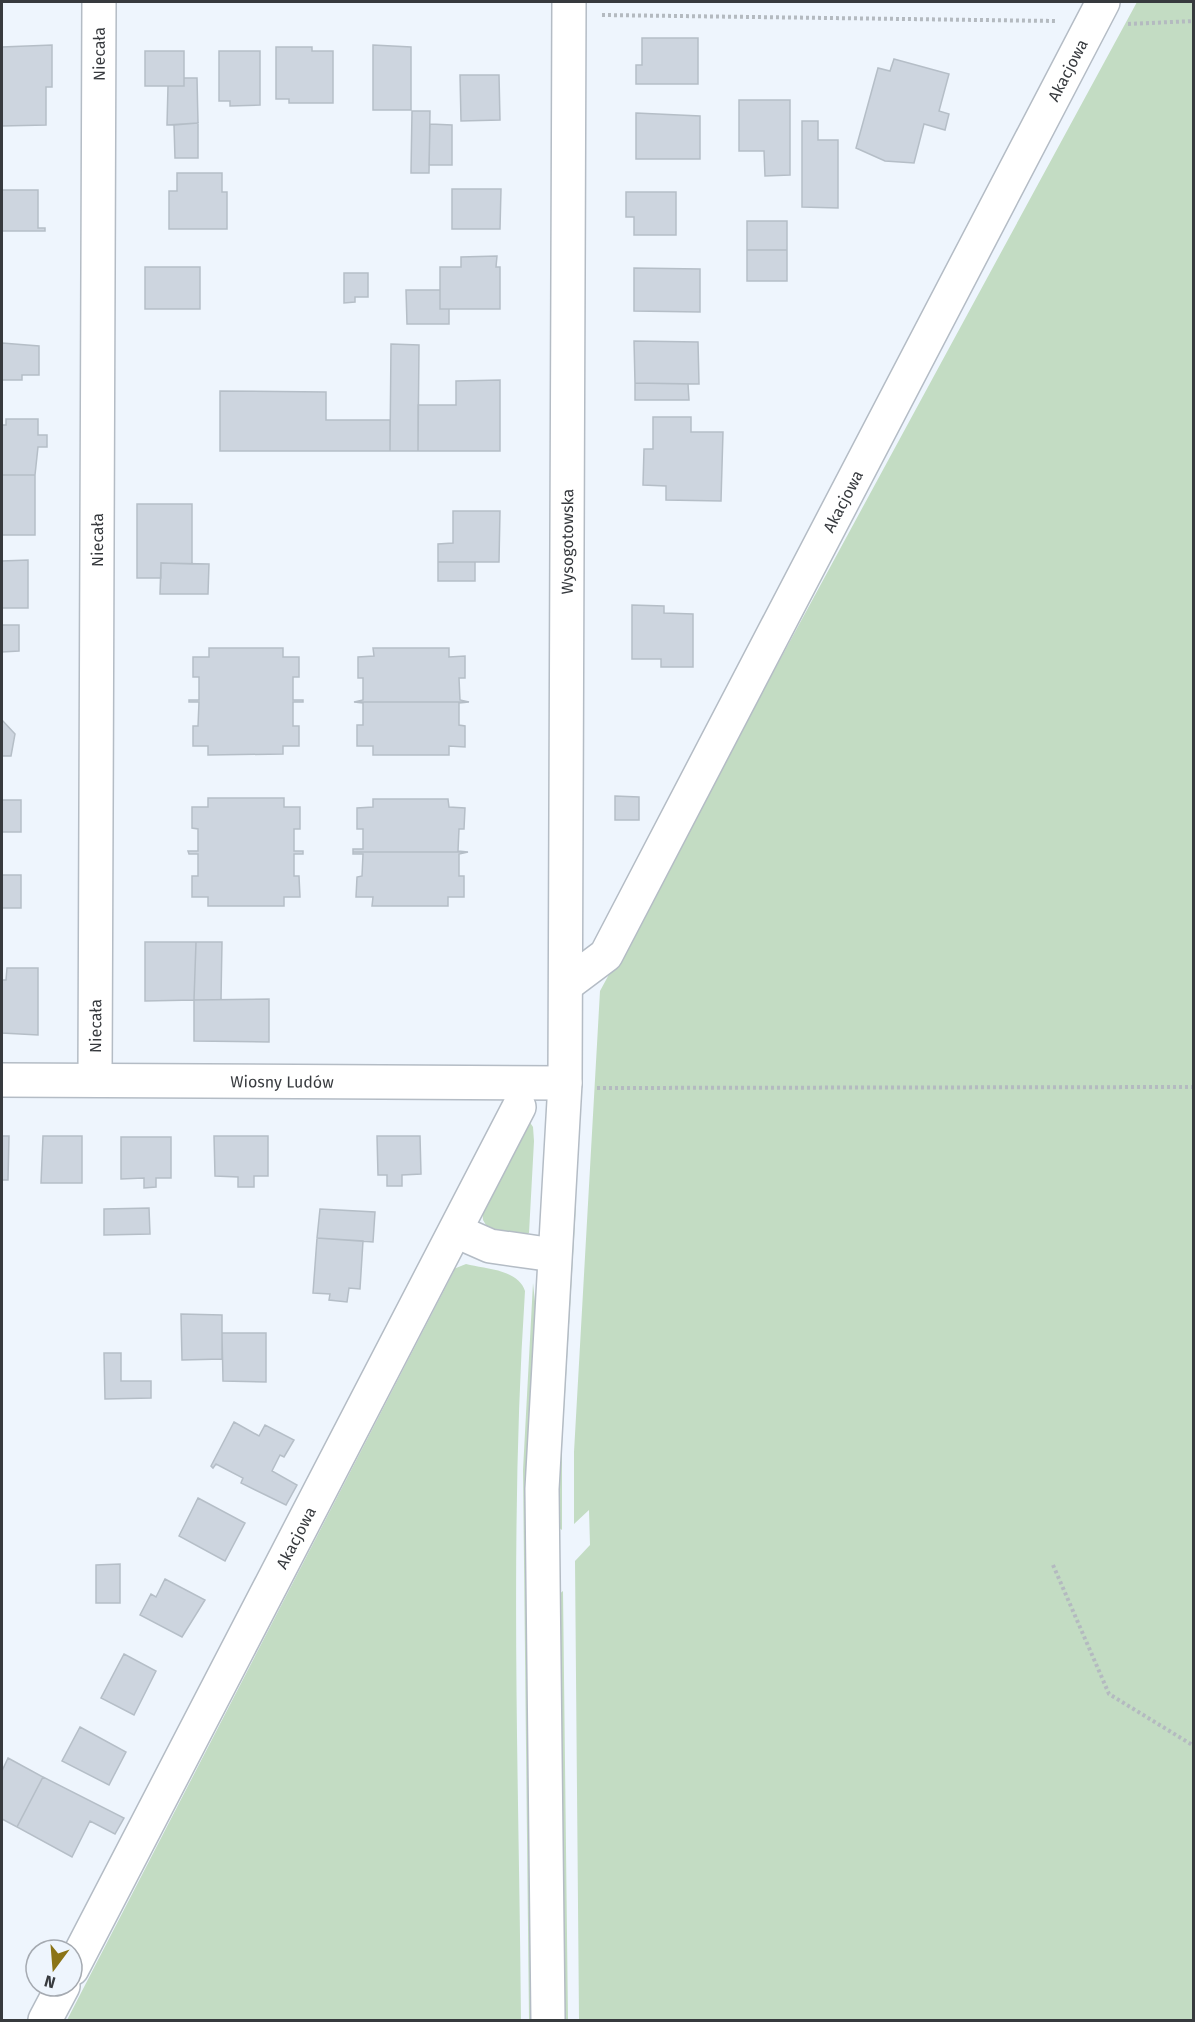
<svg xmlns="http://www.w3.org/2000/svg" width="1195" height="2022" font-family="'Fira Sans',sans-serif">
<style>
.green{fill:#c3dcc3}
.building{fill:#cdd5df;stroke:#b5bec7;stroke-width:1.5}
.lines{fill:none;stroke-linecap:round;stroke-linejoin:round}
.minor-casing{stroke:#b4bcc5;stroke-width:36}
.path{stroke:#b4bac0;stroke-width:4;stroke-dasharray:3 3;stroke-linecap:butt}
.minor{stroke:#fff;stroke-width:33}
.labels{text-anchor:middle;stroke-width:5;stroke-linejoin:round;paint-order:stroke}
.street-label{font-size:16px;fill:#373a3e;stroke:#eef5fd}
</style>
<rect width="100%" height="100%" fill="#eef5fd"/>
<path class="green" d="M1137,2H1193V2020H579L575,1561L590,1545L589,1510L574,1524V1452L600,991Z
M529,1121L533,1127L534,1141L529,1233L519,1238L489,1230L483,1220L482,1209Z
M572,1205H576L562,1445V1530L558,1527V1445Z
M466,1264C485,1269 518,1269 525,1291C509,1533 519,1778 521,2020H67L454,1271L451,1270Z
M533,1283L536,1311L534,2020H529L523,1470Z
M563,1591L568,2020H563L558,1595Z"/>
<path class="building" d="M642,38H698V84H636V65H642Z
M52,45V87H46V125L2,126V47Z
M373,45L411,47V110H373Z
M276,47H312V51H333V103H289V99H276Z
M145,51H184V86H145Z
M219,51H260V105L230,106V101H219Z
M894,59L949,74L939,111L949,114L945,130L924,124L914,163L885,161L856,148L878,68L890,71Z
M460,75H499L500,120L461,121Z
M184,78H197L198,123L167,125L168,86H184Z
M739,100H790V175L765,176L764,151H739Z
M412,111H430L429,173H411Z
M636,113L700,116V159H636Z
M802,121H818V140H838V208L802,207Z
M198,123V158H175L174,125Z
M430,124L452,125V165H429Z
M177,173H222V192H227V229H169V191H177Z
M452,189H501L500,229H452Z
M2,190H38V228H45V231H2Z
M626,192H676V235H634V217H626Z
M747,221H787V250H747Z
M747,250H787V281H747Z
M497,256L496,267H500V309H440V267H461V257Z
M145,267H200V309H145Z
M634,268L700,269V312L634,311Z
M344,273H368V297H355V302L344,303Z
M406,290H440V309H449V324H407Z
M634,341L698,342L699,384L635,383Z
M2,343L39,346V375H22V380H2Z
M391,344L419,345L418,451H390Z
M500,380V451H418V405H456V381Z
M635,383L688,384L689,400H635Z
M220,391L326,392V420H390V451H220Z
M653,417H691V432H723L721,501L666,500V486L643,485L644,449H653Z
M6,419H38V435H47V447H38L35,475H2V425H6Z
M2,475H35V535H2Z
M137,504H192V564L161,563V578H137Z
M453,511H500L499,562H438V544L453,543Z
M28,560V608H2V561Z
M438,562H475V581H438Z
M161,563L209,564L208,594H160Z
M632,605L664,606V613L693,614V667H661V659H632Z
M2,625H19V651L2,652Z
M209,648H283V657H299V677H293V700H303V702H293V726H299V746H283V754L208,755V746H193V726H198L199,702H189V700H199V677H193V657H209Z
M373,648H449V657L465,656V678H459L460,700L469,702H354L363,700V678H358V657L374,656Z
M354,702H469L459,703V725L465,726V747L449,746V755H373V746H357V725H363V703Z
M2,720L15,734L11,756H2Z
M615,796L639,797V820H615Z
M208,798H284V807H300V829H294V851H303V854H294V876H299L300,897H284V906H208V897H192V876H198V854H189L188,851H198V829L192,828V807H208Z
M373,799H448L449,807L465,808L464,829H459L458,851L468,852H353V849H363V829H357V808L373,807Z
M2,800H21V832H2Z
M353,852H468L459,854V876H464V897H448V906H372L373,897H356L357,877L362,876L363,854H353Z
M2,875H21V908H2Z
M145,942H196L194,1000L145,1001Z
M196,942H222L221,1000H194Z
M7,968H38V1035L2,1033V980H6Z
M269,999V1042L194,1041V1000Z
M2,1136H9L8,1180H2Z
M43,1136H82V1183H41Z
M214,1136H268V1176H254V1187H238V1177L215,1176Z
M377,1136H420L421,1174L402,1175V1186H387V1175H378Z
M121,1137H171V1178H156V1187L144,1188V1178L121,1179Z
M149,1208L150,1234L104,1235V1209Z
M320,1209L375,1212L373,1242L317,1238Z
M317,1238L363,1241L360,1289L349,1288L347,1302L329,1300L330,1294L313,1293Z
M181,1314L222,1315V1359L182,1360Z
M222,1333H266V1382L223,1381Z
M104,1353H121V1381H151V1398L105,1399Z
M234,1422L259,1436L265,1425L294,1440L284,1457L280,1455L272,1471L297,1485L286,1505L241,1483L243,1478L216,1464L213,1468L211,1466Z
M198,1498L245,1523L225,1561L179,1536Z
M120,1564V1603H96V1565Z
M165,1579L205,1600L182,1637L140,1615L151,1594L156,1597Z
M124,1654L156,1671L134,1715L101,1698Z
M80,1727L126,1752L109,1785L62,1761Z
M8,1758L43,1777L17,1827L2,1819V1771Z
M43,1777L124,1818L115,1834L90,1821L72,1857L17,1827Z"/>
<g class="lines">
<defs>
<g id="minor">
<path id="s1" d="M566,985L606,955L1103,2"/>
<path id="s2" d="M2,1080L565,1083"/>
<path id="s3" d="M95,1080L99,2"/>
<path d="M456,1231L490,1246L554,1255"/>
<path id="s4" d="M72,1969L519,1107"/>
<path d="M45,2020L63,1986"/>
<path id="s5" d="M548,2020L542,1489L565,1083L569,2"/>
</g>
</defs>
<use href="#minor" class="minor-casing"/>
<path class="path" d="M602,15L1056,21
M1128,24L1194,21
M597,1088L1194,1087
M1053,1565L1109,1694L1194,1746"/>
<use href="#minor" class="minor"/>
</g>
<g class="labels">
<g class="street-label">
<text dy="6" stroke="none"><textPath href="#s3" startOffset="1026">Niecała</textPath></text>
<text dy="6" stroke="none"><textPath href="#s1" startOffset="1048">Akacjowa</textPath></text>
<text dy="6" stroke="none"><textPath href="#s1" startOffset="562">Akacjowa</textPath></text>
<text dy="6" stroke="none"><textPath href="#s3" startOffset="540">Niecała</textPath></text>
<text dy="6" stroke="none"><textPath href="#s5" startOffset="1479">Wysogotowska</textPath></text>
<text dy="6" stroke="none"><textPath href="#s3" startOffset="54">Niecała</textPath></text>
<text dy="6" stroke="none"><textPath href="#s2" startOffset="280">Wiosny Ludów</textPath></text>
<text dy="6" stroke="none"><textPath href="#s4" startOffset="486">Akacjowa</textPath></text>
</g>
</g>
<rect width="1195" height="2022" fill="none" stroke="#373a3e" stroke-width="6"/>
<g transform="translate(54 1968) rotate(196)"><circle r="28" fill="#eef5fd" stroke="#a5aab1" stroke-width="1.5"/>
<path d="M0-4.5L10 22L0 15L-10 22Z" fill="#8b7417"/>
<text y="-9" font-size="16" font-weight="bold" text-anchor="middle" fill="#373a3e">N</text>
</g>
</svg>
